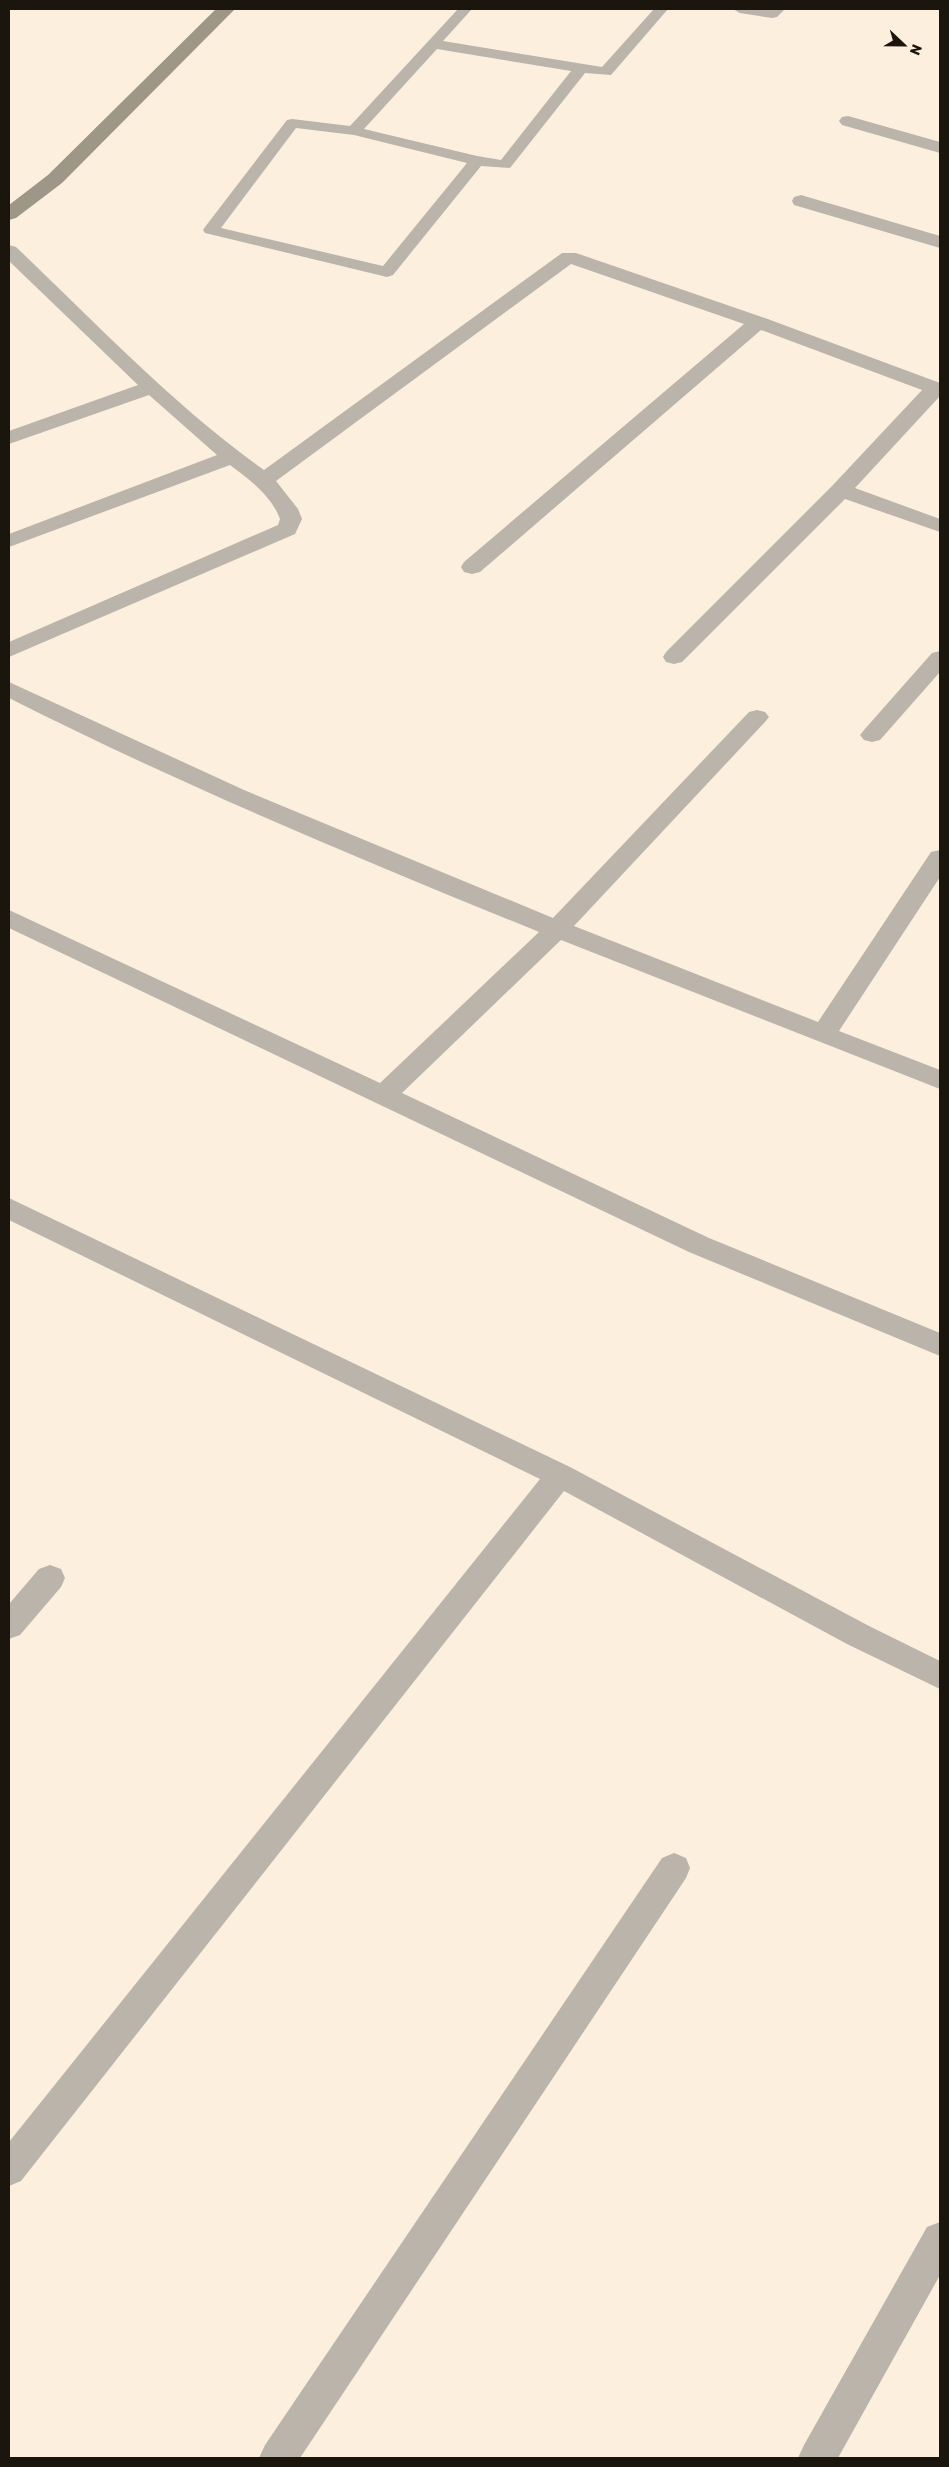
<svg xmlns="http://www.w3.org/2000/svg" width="949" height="2467" font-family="Rubik,sans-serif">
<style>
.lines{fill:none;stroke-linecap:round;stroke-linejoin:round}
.lane{fill:#bab4aa;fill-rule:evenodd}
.street{fill:#bab4aa;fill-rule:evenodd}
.secondary{fill:#9e9788;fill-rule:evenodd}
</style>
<rect width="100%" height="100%" fill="#fdefde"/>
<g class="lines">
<path class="lane" d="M458,9H472L443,41L602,67L654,9H668L611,75L585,73L510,168L481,166L393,275L387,277L205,233L203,230L205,227L287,120L292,119L350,126ZM437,49L571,71L501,160L477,156L364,129ZM296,128L354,135L467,163L383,266L221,228Z
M733,9H785L777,17L772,18L740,13Z"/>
<path class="street" d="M848,116L940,142V153L842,125L839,121L842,117Z
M801,195L940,236V248L794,205L792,201L794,197Z
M9,245L16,247C96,323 174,406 264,470L562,253H576L765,318L940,383V396L855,488L940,519V532L845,499L682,662L674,664L666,662L663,657L666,652L833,485L922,390L761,330L480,572L472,574L464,572L461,567L464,562L744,324L571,264L276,481L298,509L302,519L295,534L9,657V642L278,525L280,519C271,495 250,480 230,465L9,547V534L217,455L149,395L9,444V431L138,385L9,261Z
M940,651V672L880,740L872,742L864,740L860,735L864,730L932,653Z
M9,682L244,790L553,918L749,712L757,710L765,712L769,717L765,722L574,926L818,1022L931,852L940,850V877L839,1031L940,1070V1089L561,940L402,1093L709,1238L940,1333V1356L689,1252L9,928V910L380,1083L539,932C360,859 181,785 9,698Z
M9,1198L570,1467L869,1626L940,1661V1689L847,1644L564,1491L21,2181L9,2186V2142L540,1479L9,1220Z
M50,1565L61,1569L65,1578L61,1587L20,1635L9,1639V1604L39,1569Z
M674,1853L686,1858L690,1868L686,1878L300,2458H259L265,2445L662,1858Z
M940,2222V2275L838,2458H798L804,2445L927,2227Z"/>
<path class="secondary" d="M216,9H235L62,183L16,218L9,220V205L48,175Z"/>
</g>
<rect width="949" height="2467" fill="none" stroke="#1a150d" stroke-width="20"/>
<g transform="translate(904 45) rotate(112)" stroke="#fdefde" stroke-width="4" paint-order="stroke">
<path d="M0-4L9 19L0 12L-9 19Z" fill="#1a150d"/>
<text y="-8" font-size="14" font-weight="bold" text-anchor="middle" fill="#1a150d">N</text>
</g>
</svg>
